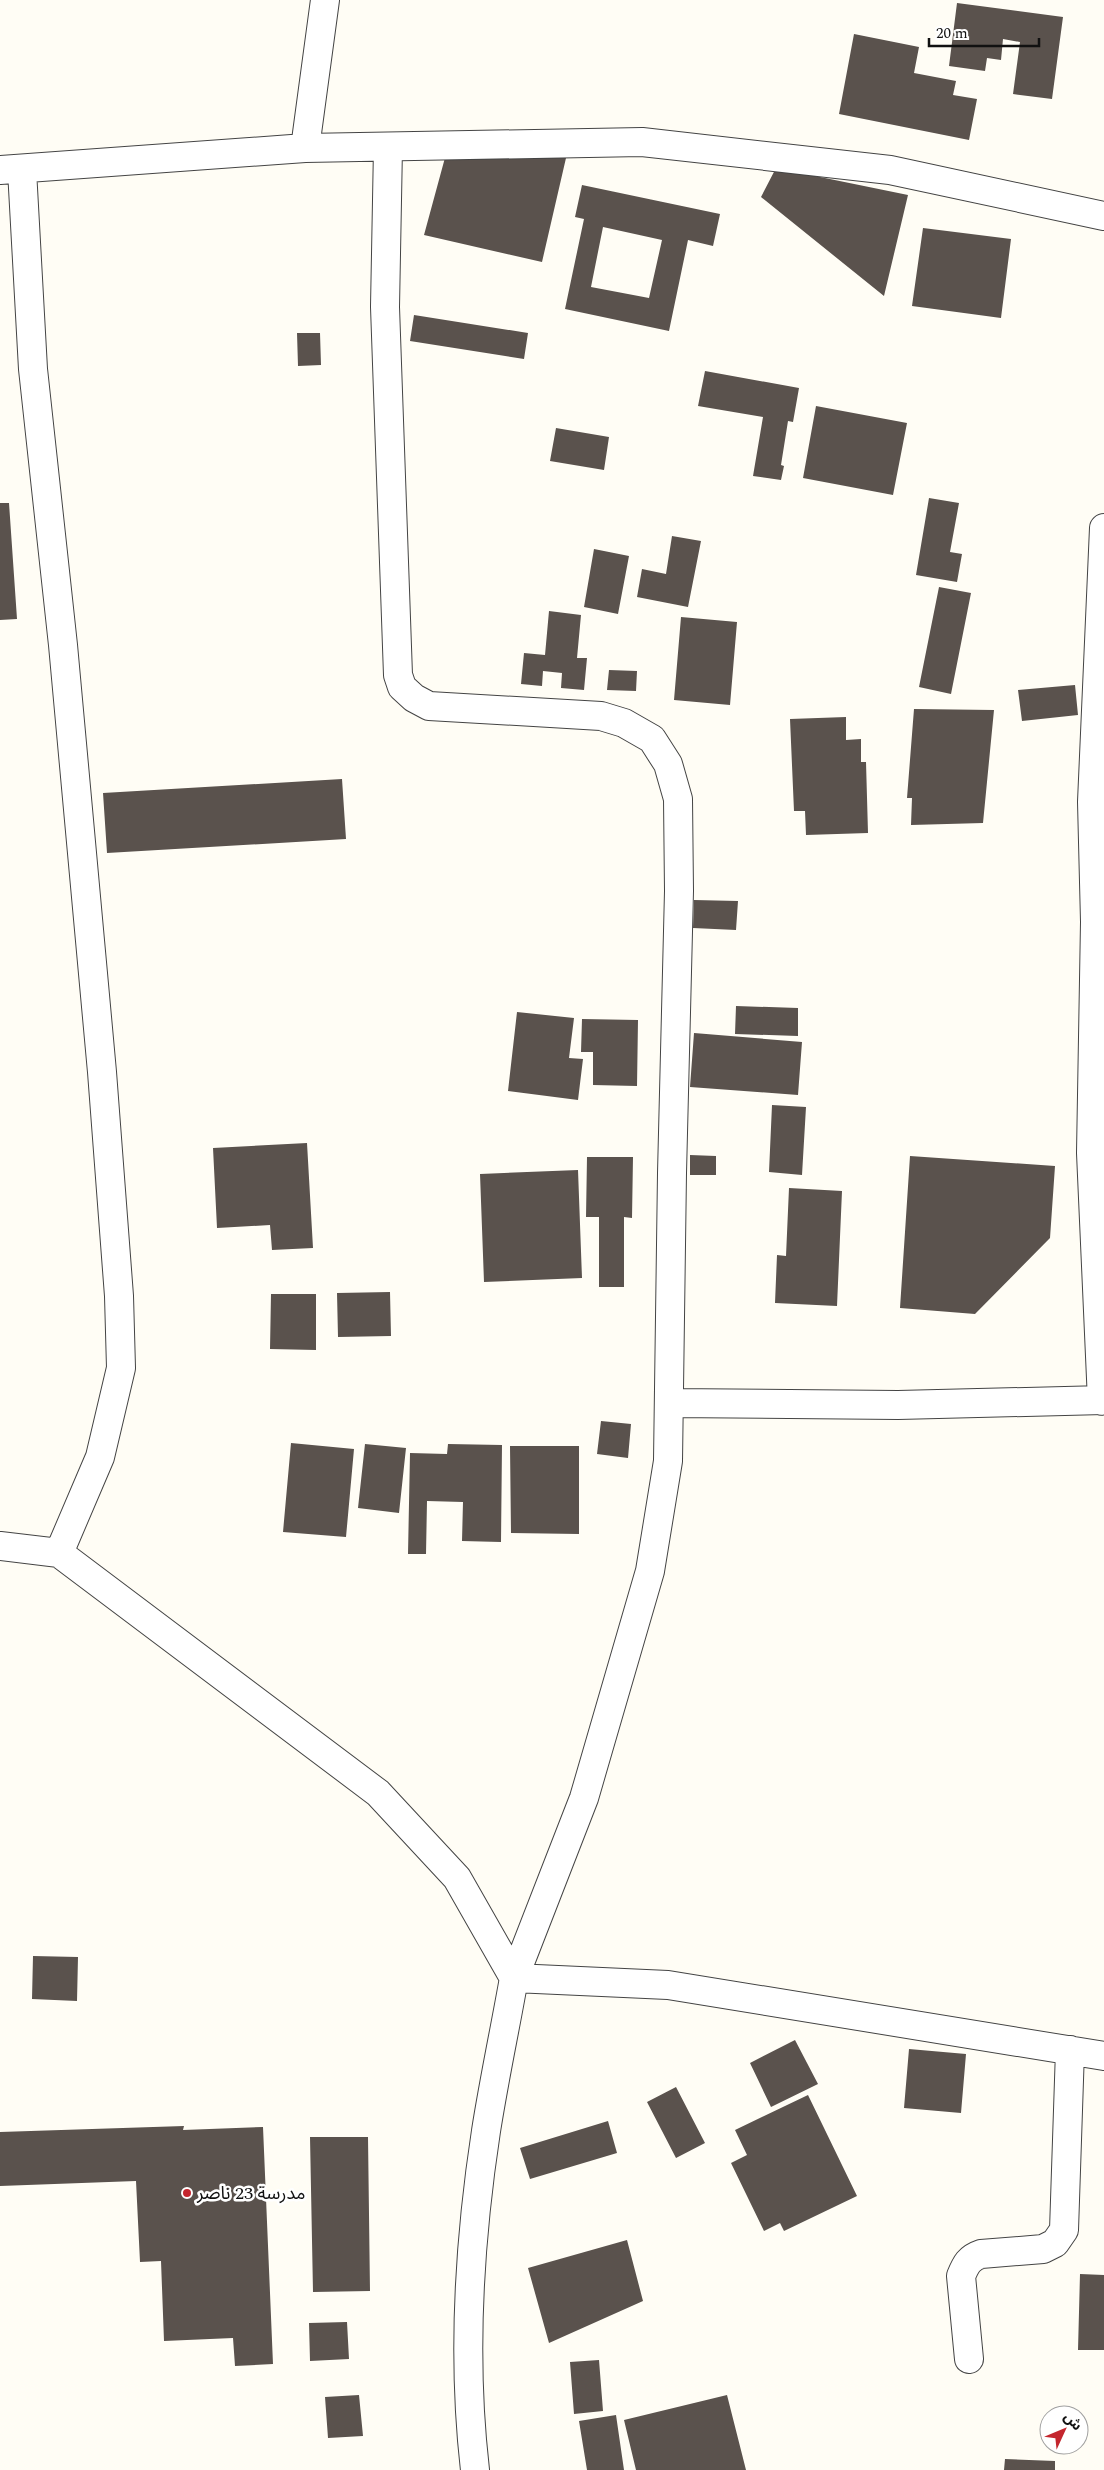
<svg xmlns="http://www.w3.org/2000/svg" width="1104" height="2470" font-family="Spectral,'Noto Sans Arabic',serif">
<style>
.building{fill:#5a524d;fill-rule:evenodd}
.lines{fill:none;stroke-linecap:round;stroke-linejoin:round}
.street-casing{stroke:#444;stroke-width:30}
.street{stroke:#fff;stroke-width:28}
.poi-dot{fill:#c4262e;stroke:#fff;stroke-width:2}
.labels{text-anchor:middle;stroke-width:5;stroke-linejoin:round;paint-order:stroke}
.poi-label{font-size:18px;fill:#111;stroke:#fff;text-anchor:start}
</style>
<rect width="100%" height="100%" fill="#fffdf5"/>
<path class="building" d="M957,3L1063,17L1052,99L1013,94L1020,42L1003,39L1001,60L987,58L985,71L949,66Z
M854,34L919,47L914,73L956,81L953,95L977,99L969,140L839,114Z
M508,145L566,158L542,262L424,235L446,154Z
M776,168L908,195L884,296L761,197Z
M582,185L720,214L713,246L688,240L669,331L565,309L584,219L575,217ZM603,227L662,240L649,298L591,287Z
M923,228L1011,239L1001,318L912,306Z
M414,315L528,333L524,359L410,341Z
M297,333H320L321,365L298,366Z
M705,371L799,388L793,422L788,421L781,465L784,466L781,480L753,476L763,417L698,406Z
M816,406L907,423L893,495L803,478Z
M556,428L609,437L604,470L550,461Z
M929,498L959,503L950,552L962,554L957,582L916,575Z
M0,503H9L17,619L0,620Z
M672,536L701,541L688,607L637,597L642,569L666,574Z
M594,549L629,556L618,614L584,607Z
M939,587L971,593L951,694L919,687Z
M549,611L581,615L577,658H587L584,690L561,688L562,673L543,671L542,686L521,684L524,653L545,655Z
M681,617L737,622L730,705L674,700Z
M609,670L637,671L636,691L607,690Z
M1075,685L1078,715L1022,721L1018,690Z
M914,709L994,710L983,823L911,825L912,798H907Z
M846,717V740L861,739V762H866L868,833L806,835L805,811H794L790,719Z
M342,779L346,839L107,853L103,793Z
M694,900L738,901L736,930L693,928Z
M736,1006L798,1008V1036L735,1034Z
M517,1012L574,1018L569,1058L583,1059L578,1100L508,1091Z
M582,1019L638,1020L637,1086L593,1085V1052H581Z
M694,1033L802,1042L798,1095L690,1087Z
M772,1105L806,1107L802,1175L769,1172Z
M307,1143L313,1248L272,1250L270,1225L217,1228L213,1148Z
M690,1155L716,1156V1175H690Z
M910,1156L1055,1166L1050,1238L975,1314L900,1308Z
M587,1157H633L632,1218L624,1217V1287H599V1217H586Z
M578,1170L582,1278L484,1282L480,1174Z
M789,1188L842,1191L837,1306L775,1303L777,1255L786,1256Z
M390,1292L391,1336L338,1337L337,1293Z
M271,1294H316V1350L270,1349Z
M601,1421L631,1424L628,1458L597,1454Z
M291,1443L354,1449L346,1537L283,1532Z
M365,1444L406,1448L399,1513L358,1508Z
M448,1444L502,1445L501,1542L462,1541L463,1502L427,1501L426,1554H408L410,1453L447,1454Z
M510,1446H579V1534L511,1533Z
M33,1956L78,1957L77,2001L32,1999Z
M795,2040L818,2084L771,2107L750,2063Z
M909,2049L966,2054L961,2113L904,2108Z
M676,2087L705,2143L676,2158L647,2102Z
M808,2095L857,2196L784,2231L780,2223L764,2231L731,2163L747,2155L735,2130Z
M608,2121L617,2153L530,2179L520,2148Z
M184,2126L183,2130L263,2127L273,2364L235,2366L233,2338L164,2341L161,2261L140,2262L136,2181L0,2186V2132Z
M310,2137H368L370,2291L313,2292Z
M627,2240L643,2301L549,2343L528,2268Z
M1080,2274L1104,2275V2350H1078Z
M347,2322L349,2359L310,2361L309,2323Z
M599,2360L603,2411L574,2414L570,2362Z
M359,2395L363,2436L328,2438L325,2397Z
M727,2395L746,2470H636L624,2420Z
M616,2415L624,2470H587L579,2421Z
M1005,2459L1055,2461V2470H1004Z"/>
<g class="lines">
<defs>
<path id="street" d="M388,147L385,307L398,675L402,687L414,698L429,706L601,716L624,723L652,739L668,764L678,799L679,891L672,1173L668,1461L650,1571L584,1798L514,1978L668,1985L1104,2056
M305,148L325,0
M0,170L305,148L642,142L890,170L1104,216
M22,170L33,369L63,645L102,1072L119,1296L121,1368L100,1457L59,1553
M1102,1401L1091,1153L1095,922L1092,802L1104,528
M670,1403L898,1405L1104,1400
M0,1546L59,1553L378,1793L457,1878L514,1978C505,2029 494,2080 486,2131C469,2242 462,2358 475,2470
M969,2359L961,2276C966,2264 969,2258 981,2254L1043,2249L1055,2243L1064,2230L1070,2050"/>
</defs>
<use href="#street" class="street-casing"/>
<use href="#street" class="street"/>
</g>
<circle class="poi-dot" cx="187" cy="2193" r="5"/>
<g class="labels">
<g class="poi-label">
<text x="197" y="2199">مدرسة 23 ناصر</text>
</g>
</g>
<g transform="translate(1064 2430) rotate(46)"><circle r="24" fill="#ffffff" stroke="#a0a0a0"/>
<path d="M0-4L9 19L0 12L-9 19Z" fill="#c4262e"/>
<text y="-8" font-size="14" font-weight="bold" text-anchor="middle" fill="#111111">ش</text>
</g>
<path d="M929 38v8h110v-8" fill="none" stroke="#111111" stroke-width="2.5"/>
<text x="936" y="38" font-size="15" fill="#111111" stroke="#ffffff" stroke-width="4" paint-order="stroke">20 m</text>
</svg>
